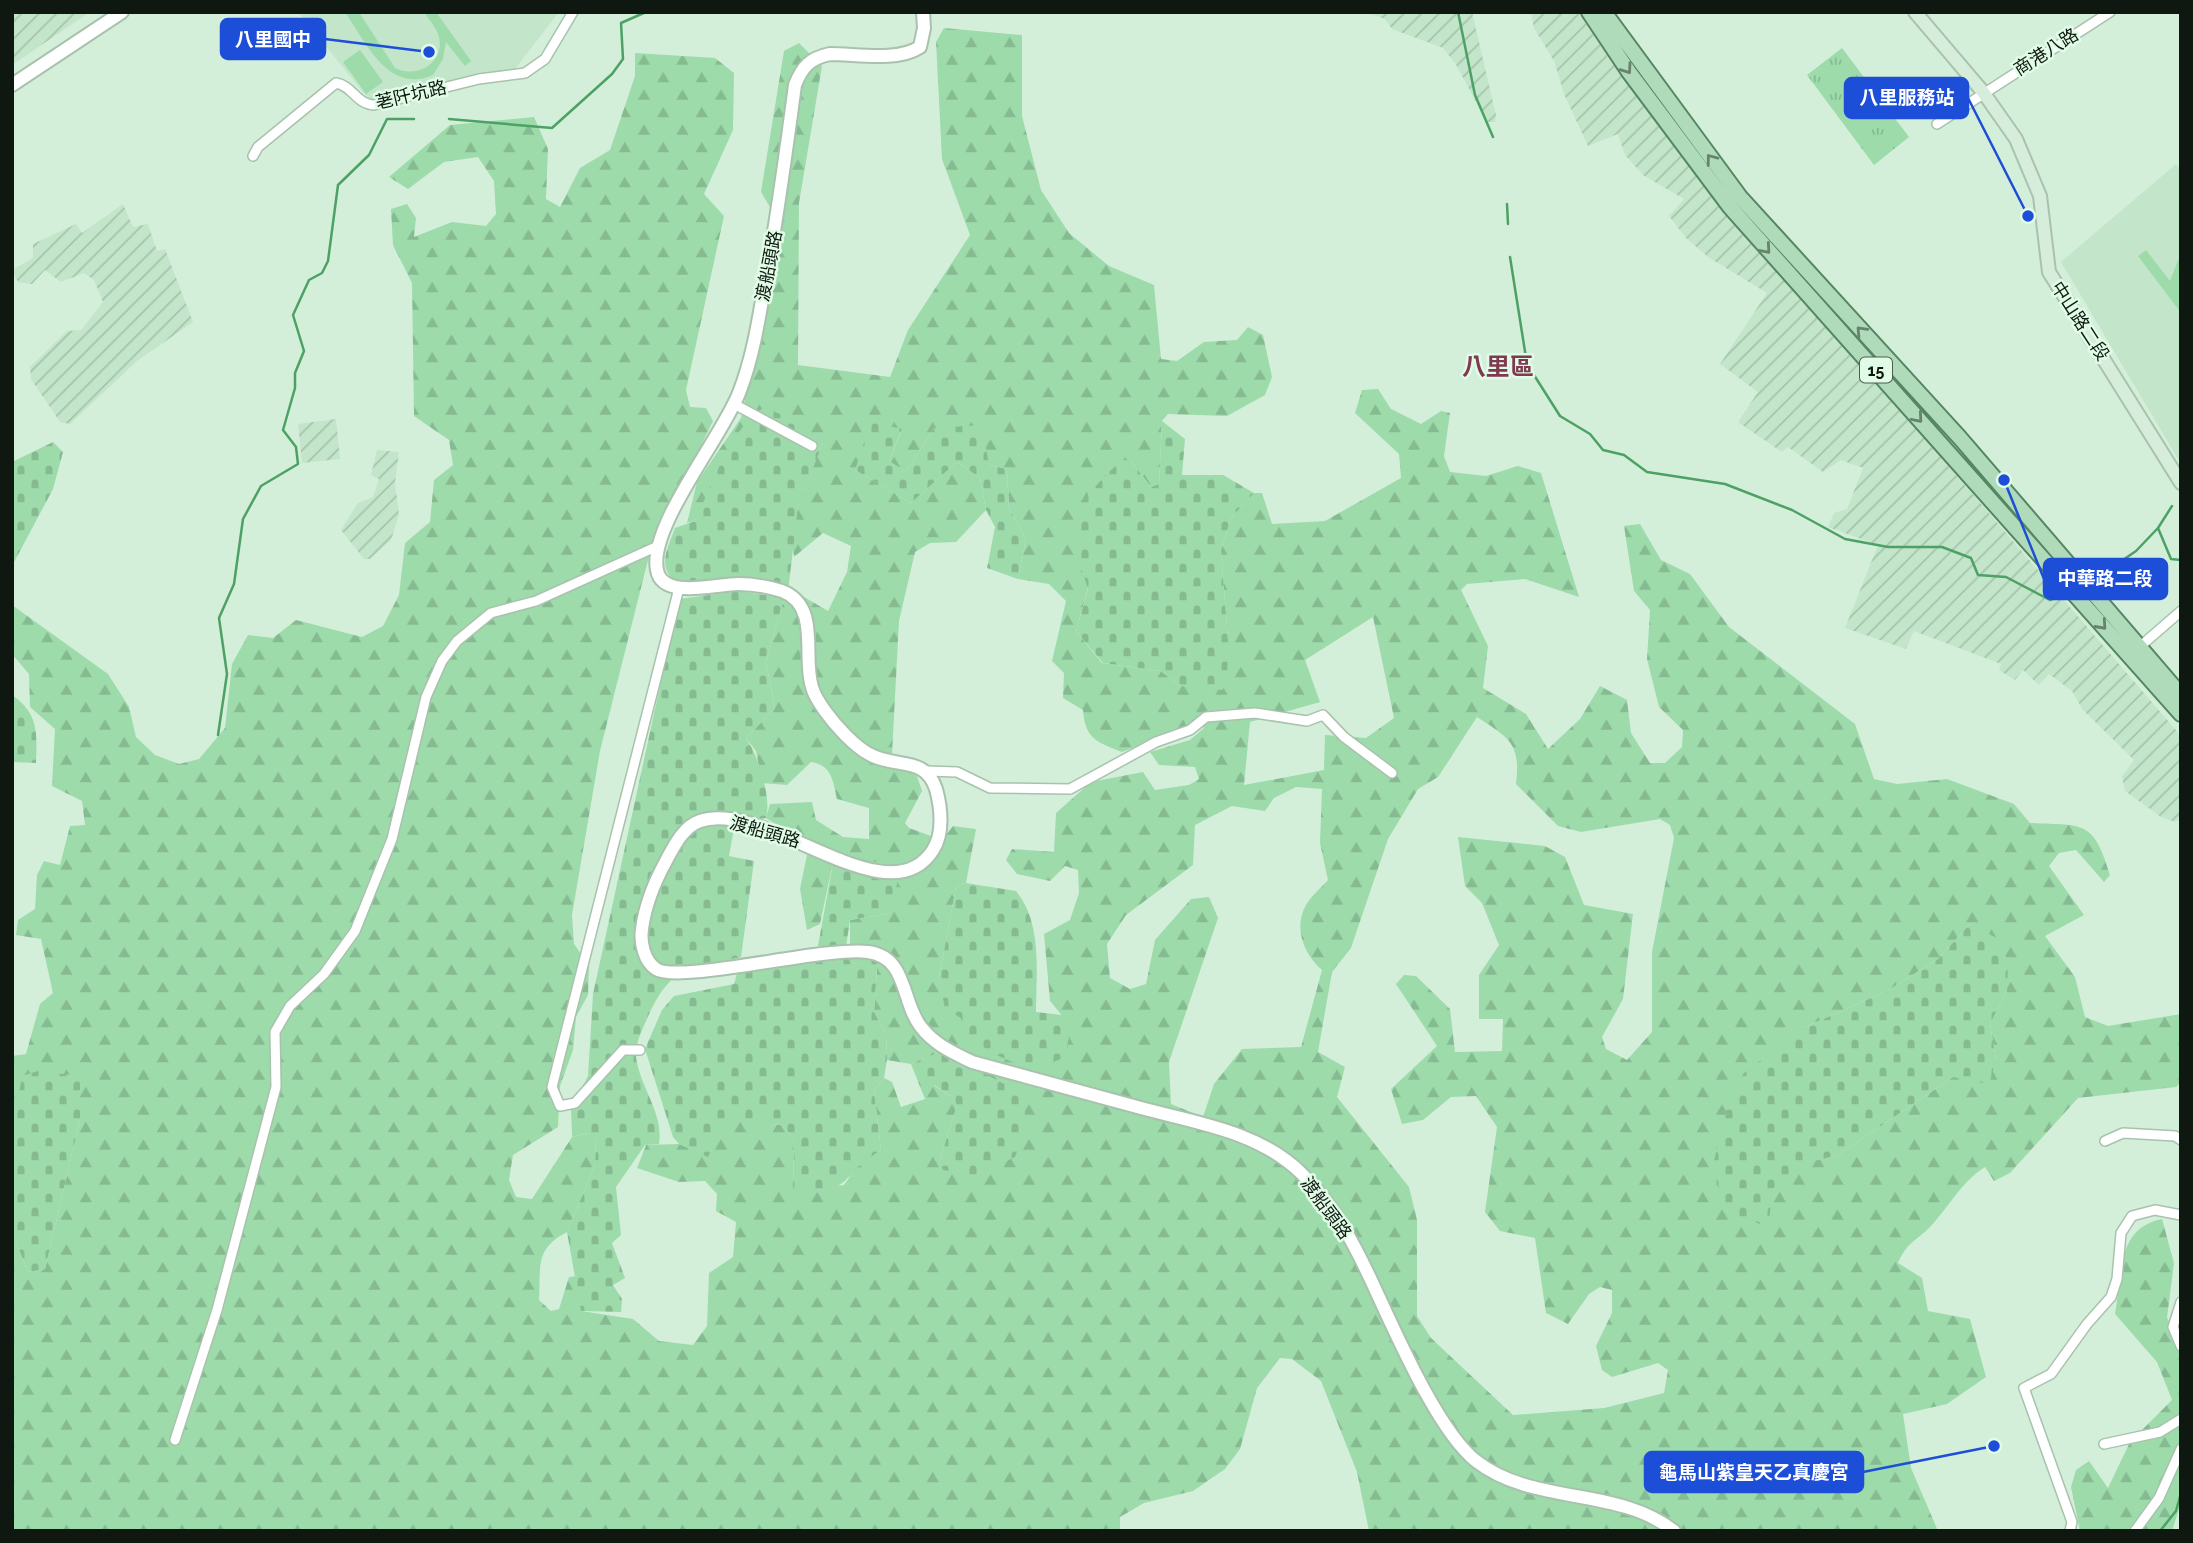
<svg xmlns="http://www.w3.org/2000/svg" width="2193" height="1543" font-family="Raleway,'Noto Sans TC',sans-serif">
<style>
.built{fill:#c3e5ca}
.industrial{fill:url(#industrial-furrows)}
.grass{fill:#9ddbab}
.forest{fill:url(#forest-firs);fill-rule:evenodd}
.cemetery{fill:url(#cemetery-stones)}
.park{fill:url(#park-tufts)}
.lines{fill:none;stroke-linecap:round;stroke-linejoin:round}
.stream{stroke:#4da165;stroke-width:2.5}
.minor-casing{stroke:#a8c2ad;stroke-width:12}
.tertiary-casing{stroke:#a8c2ad;stroke-width:16}
.secondary-casing{stroke:#a8c2ad;stroke-width:16}
.primary-casing{stroke:#548761;stroke-width:18}
.minor{stroke:#fff;stroke-width:9}
.tertiary{stroke:#fff;stroke-width:12}
.secondary{stroke:#d7eddc;stroke-width:12}
.primary{stroke:#afdbba;stroke-width:14}
.oneway{stroke:#67836e}
.labels{text-anchor:middle;stroke-width:5;stroke-linejoin:round;paint-order:stroke}
.shield{fill:#e1fce6;stroke:#4d5c50;stroke-width:2}
.shield-label{font-size:16px;font-weight:bold;fill:#0e1810}
.street-label{font-size:18px;fill:#0e1810;stroke:#e1fce6}
.district-label{font-size:24px;font-weight:bold;fill:#7f3950;stroke:#e1fce6}
.leader{fill:none;stroke:#1d4ed8;stroke-width:2.5}
.callout-dot{fill:#1d4ed8;stroke:#e1fce6;stroke-width:2.5}
.callout{fill:#1d4ed8;stroke:#1d4ed8;stroke-width:2.5}
.callout-label{font-size:19px;text-anchor:middle;font-weight:bold;fill:#fff}
</style>
<defs>
<pattern id="industrial-furrows" width="10" height="10" patternUnits="userSpaceOnUse" patternTransform="scale(1.75)"><rect width="10" height="10" fill="#c3e5ca"/><path d="M-1 1l2-2M0 10L10 0M9 11l2-2" fill="none" stroke="#a6c4ac"/></pattern>
<pattern id="forest-firs" width="22" height="20" patternUnits="userSpaceOnUse" patternTransform="scale(1.75)"><rect width="22" height="20" fill="#9ddbab"/><path d="M5 1l3.5 6h-7zM16 11l3.5 6h-7z" fill="#86bb92"/></pattern>
<pattern id="cemetery-stones" width="16" height="16" patternUnits="userSpaceOnUse" patternTransform="scale(1.75)"><rect width="16" height="16" fill="#9ddbab"/><path d="M2 7V4a2 2 0 0 1 4 0v3zM10 15v-3a2 2 0 0 1 4 0v3z" fill="#86bb92"/></pattern>
<pattern id="park-tufts" width="24" height="20" patternUnits="userSpaceOnUse" patternTransform="scale(1.75)"><rect width="24" height="20" fill="#9ddbab"/><path d="M3 7l-1-3M5 7V3M7 7l1-3M15 17l-1-3M17 17v-4M19 17l1-3" fill="none" stroke="#86bb92"/></pattern>
</defs>
<rect width="100%" height="100%" fill="#d4efd9"/>
<path class="built" d="M298,12H559L515,69L371,102Z
M2176,164L2181,170V464L2061,262Z"/>
<path class="industrial" d="M12,12H90L12,65Z
M1365,12H1472L1496,115L1495,122H1487L1455,63L1443,48L1392,29L1385,19Z
M1531,12H1578L1612,63L1708,187L2181,736V819L2175,822L2161,817L2125,791L2122,776L2134,760L2083,710L2072,691L2049,674L2039,685L2023,670L2015,680L1999,670L2001,664L1914,631L1906,649L1845,628L1878,545L1828,527L1834,513L1847,509L1863,468L1841,460L1823,472L1788,447L1782,452L1738,422L1758,392L1720,364L1767,293L1708,257L1686,238L1669,216L1684,199L1643,175L1625,155L1618,134L1588,146L1564,94L1554,61L1534,28Z
M123,204L133,227L148,224L157,251L165,249L193,322L137,361L70,424L60,422L31,379L30,367L67,331L81,330L103,302L94,280L84,273L61,282L45,270L32,284L18,282L12,270L33,258V244L76,224L82,233Z
M336,419L340,459L302,463L298,424Z
M377,450L399,452L395,483L399,515L391,540L370,559H364L341,530L358,503L373,497L379,479L371,475Z"/>
<path class="grass" d="M345,12H359L395,68C417,79 445,63 439,37C437,28 429,20 424,12H436L471,61L465,66L446,42L443,59L433,75C388,94 367,44 345,12Z
M360,50L383,82L366,94L343,62Z
M2146,250L2170,281L2181,253V313L2138,256Z"/>
<path class="forest" d="M944,28L1022,35V116L1041,190L1069,233L1109,266L1154,285L1161,359L1177,361L1204,342L1237,340L1248,327L1263,335L1272,377L1265,395L1227,416L1168,414L1162,421L1159,484L1151,487L1130,460L1078,555L1088,588L1076,631L1102,663L1161,671L1180,686L1228,641L1221,550L1231,518L1254,493H1262L1272,524L1325,521L1401,478L1399,454L1355,413L1362,390L1378,389L1391,409L1421,424L1441,411L1450,413L1444,456L1450,472L1486,476L1518,466L1541,473L1579,597L1525,579L1467,584L1461,590L1488,646L1483,688L1526,714L1548,749L1580,719L1600,686L1627,700L1631,733L1650,763H1665L1682,747L1683,730L1659,707L1647,659L1650,610L1634,591L1624,526L1640,524L1661,560L1690,574L1729,627L1855,724L1874,779L1897,784L1947,779L2014,804L2030,823C2084,826 2093,819 2110,875L2104,882L2076,850L2059,853L2049,866L2084,915L2045,936L2075,977L2085,1017L2108,1026L2181,1014V1082L2176,1087L2078,1098L2010,1173L1994,1181L1985,1167C1961,1182 1949,1207 1930,1227C1915,1242 1907,1242 1898,1263L1922,1278L1928,1311L1970,1319L1986,1377L1947,1404L1903,1414L1911,1468L1938,1531H1369L1357,1472L1321,1381L1292,1359L1280,1358L1257,1388L1240,1449L1225,1469L1193,1491L1144,1503L1120,1517V1531H12V1241L16,1242L28,1272L45,1269L80,1120V1076H23L12,1131V1056L26,1054L40,1004L53,993L41,939L16,935L18,920L35,909L37,875L44,861L60,865L70,826L85,825L82,801L52,786L55,729L30,707L29,674L12,654V605L108,674L129,707L136,737L155,755L179,764L199,759L225,728L232,664L248,635L273,638L296,620L362,637L383,626L399,595L405,543L430,522L434,480L453,465L449,440L414,416L412,283L393,245L391,209L407,204L416,218L414,237L452,222L486,226L496,214L494,181L478,157L444,162L408,189L389,177L450,125L534,117L548,149L546,199L560,207L580,168L610,150L635,76V53L715,58L734,73L733,130L704,194L724,216L686,390L690,407L706,408L713,421L651,548L600,751L572,915L574,944L589,965L588,995L576,1017L573,1050L560,1086L558,1127L513,1155L509,1180L516,1197L532,1199L572,1137L589,1133L596,1138L595,1165L567,1232C534,1249 541,1268 539,1300L551,1311L559,1309L569,1277L577,1276L581,1311L633,1319L659,1341L693,1345L707,1326L709,1273L733,1257L736,1222L716,1211L717,1194L705,1181L679,1182L637,1168L646,1145L679,1144L708,1156L725,1120L782,1125L794,1139L793,1192L844,1185L859,1164L881,1150L874,1091L884,1078L892,1082L901,1107L925,1099L933,1085L954,1098L957,1106L939,1162L1015,1157L942,1052L911,1064L887,1060L886,1034L874,1012L878,955L861,965L850,962V920L891,913L834,857L820,924L807,930L800,889L809,845L766,818L770,804L812,802L816,820L843,837L869,839V808L837,799C833,781 832,765 811,762L787,785L762,783L756,751L746,738L775,708L766,662L784,598L799,594L828,611L847,572L851,546L823,533L794,557C787,518 809,477 823,443L735,439L695,521L687,523L697,482L741,418L782,227L761,192L784,51L799,43L822,66L799,203L798,365L890,377L908,330L970,235L942,159L936,42ZM934,428L989,465L1007,469L1009,509L1026,539L1018,579L1049,584L1066,601L1052,661L1064,673L1063,698L1083,710C1085,739 1097,742 1122,752L1200,722L1204,728L1190,740L1150,752L1159,765L1195,767L1199,779L1189,785L1155,790L1143,772L1091,782L1056,813L1054,852L1012,849L1006,860L1017,874L1050,881L1065,866L1078,870L1079,893L1070,920L1044,934L1050,1001L1070,1025L939,977L956,887L966,883L976,829L953,826L942,840L909,828L905,823L922,791L916,773L892,754L899,621L915,552L930,543L956,542L986,510L980,478L957,462L911,503L855,470L902,430L889,461L906,472ZM1373,617L1394,718L1366,738L1325,735L1324,770L1244,785L1250,722L1320,702L1305,660ZM1477,717C1509,738 1521,743 1516,784L1558,826L1581,832L1660,819L1670,825L1674,838L1652,952V1032L1627,1060L1606,1049L1602,1037L1623,999L1633,914L1584,905L1565,857L1545,846L1458,837L1465,886L1482,903L1499,945L1479,975V1019H1503L1502,1051L1455,1052L1450,1009L1416,976L1404,975L1396,984L1437,1046L1391,1089L1402,1124L1423,1120L1451,1097L1476,1096L1497,1127L1485,1212L1500,1231L1535,1238L1546,1313L1568,1324L1589,1294L1600,1287L1612,1290V1313L1596,1346L1602,1370L1612,1377L1658,1363L1668,1370L1664,1393L1604,1408L1513,1415L1431,1338L1417,1316V1220L1409,1187L1337,1097L1345,1067L1318,1052L1332,972L1351,948L1388,839L1418,789L1438,777ZM1296,787L1322,789L1320,843L1328,880C1321,888 1311,896 1306,905C1293,928 1304,955 1322,970L1301,1047L1242,1049L1214,1084L1203,1117L1171,1104L1169,1062L1218,918L1209,897L1191,899L1155,940L1146,984L1130,989L1110,978L1107,944L1126,915L1193,865L1195,825L1232,806L1265,811L1274,798ZM1970,924L2007,991L1990,1024L1996,1060L1953,1077L1838,1155L1802,1163L1773,1189L1803,1028L1889,990L1938,959Z
M2162,1219L2174,1263L2167,1318L2181,1341V1503L2172,1531H2080L2071,1487L2076,1470L2089,1461L2108,1488L2130,1442L2172,1400L2157,1362L2115,1314C2122,1275 2116,1228 2162,1219Z"/>
<path class="cemetery" d="M765,407L796,422L823,443L798,506L788,592L676,583C657,566 667,550 675,528L695,521C711,488 732,424 765,407Z
M1162,421L1185,439L1182,475H1223L1254,493L1231,518L1221,550L1228,641L1227,684L1222,690L1180,686L1161,671L1103,663L1076,631L1088,589L1077,555L1083,499L1121,460H1130L1151,487L1159,484Z
M871,422L902,429L889,461L906,472L934,428L982,425L989,465L1007,469L1009,509L1026,539L1018,579L987,568L995,527L986,510L980,478L957,462L911,503L855,470Z
M53,442L63,452L53,489L12,566V462Z
M739,591L784,598L766,662L775,708L746,738C758,755 772,799 766,818L735,823L729,856L754,861L741,957C685,970 671,965 646,1021C641,1032 635,1045 636,1057C640,1088 664,1113 659,1144L645,1145L616,1187L621,1235L612,1243L625,1278L613,1285L622,1299L621,1312L581,1311L567,1232L595,1165L596,1138L588,1133L572,1137L571,1109L588,1076L593,994L679,599Z
M12,695C39,714 37,732 36,763L12,762Z
M834,857L877,862L899,874L891,913L850,920L846,947L818,946Z
M966,883L1016,891C1043,924 1036,973 1036,1012L1062,1015L1070,1024L1067,1056C1022,1079 1001,1056 961,1034V1018L945,1009L939,977L956,887Z
M1970,924L2001,940L2008,963L2007,991L1990,1024L1996,1060L1989,1084L1953,1077L1838,1155L1802,1164L1773,1189L1768,1227L1723,1210L1713,1165L1730,1095L1744,1073L1803,1028L1889,990L1938,959Z
M870,953L878,954L874,1012L886,1034L887,1060L884,1078L874,1091L881,1150C842,1175 846,1199 793,1192L794,1139L782,1125L725,1121L708,1157L679,1144L673,1137L645,1049L662,1010L674,996L734,984L738,970L849,955L850,962L861,965Z
M942,1051L1023,1094L1026,1126L1015,1157L975,1176L943,1170L939,1162L957,1106L954,1098L934,1085L925,1099L911,1064Z
M38,1071L80,1076V1120L45,1269L28,1272L16,1242L12,1241V1131L22,1076Z"/>
<path class="park" d="M1842,48L1909,137L1874,165L1807,75Z"/>
<g class="lines">
<path class="stream" d="M1458,12L1475,95L1493,137
M449,119L552,128L612,74L623,59L621,23L646,12
M1507,204L1508,224
M1510,257L1527,364L1560,416L1590,434L1603,450L1624,455L1647,472L1725,484L1792,510L1845,539L1888,547H1942L1971,558L1978,575L2006,577L2050,600L2065,593
M2172,506L2158,528L2171,559L2181,560
M2091,582L2136,551L2158,528
M218,735L227,674L219,618L234,584L243,519L261,486L298,464L296,447L283,430L295,388V373L304,351L293,315L309,280L322,273L328,261L338,185L369,155L387,119H414
M2160,1531L2176,1511L2181,1493"/>
<defs>
<path id="minor" d="M1937,124L2110,12
M253,156L258,147L336,83C353,86 356,104 374,105L479,79L525,73L545,59L573,12
M734,404L812,446
M2136,650L2181,611
M927,771L957,772L990,788L1070,789L1156,742L1190,730L1206,717L1255,713L1307,721L1323,715L1344,737L1392,773
M640,1050H623L575,1103L560,1106L552,1087L679,588
M2105,1141L2123,1133L2175,1136L2181,1140
M2181,1302L2173,1327L2181,1346
M175,1440L217,1310L276,1087L275,1032L290,1006L324,974L355,931L392,839L426,697L442,661L457,641L491,613L536,601L660,545
M2104,1444L2160,1432L2181,1419
M2070,1531L2072,1522L2024,1388L2051,1374L2087,1324L2111,1297L2117,1279L2121,1233L2132,1216L2155,1210L2181,1215
M2135,1531L2159,1498L2181,1449"/>
<path id="tertiary" d="M923,12L924,28L920,47C897,62 857,54 830,54C810,58 802,67 795,85C786,153 777,221 764,289C758,324 752,360 739,393C722,437 648,527 657,570C662,600 717,584 738,584C751,584 769,587 782,591C821,606 802,656 812,687C814,695 820,704 825,711C835,725 854,746 869,754C895,769 925,755 936,789C941,807 944,833 933,850C888,921 765,798 700,821C683,827 674,846 666,861C655,881 645,906 642,929C640,942 644,961 656,969C679,984 826,946 868,952C908,957 901,1002 921,1027C935,1045 952,1052 972,1062C1028,1077 1084,1092 1141,1108C1196,1123 1258,1131 1301,1173C1335,1205 1358,1251 1377,1293C1398,1338 1439,1432 1476,1461C1534,1506 1617,1486 1674,1531
M12,85L122,12"/>
<path id="secondary" d="M1915,12L1983,92L2016,139L2040,196L2049,272L2181,483"/>
<path id="primary" d="M1589,12L1629,72L1730,207L2181,714
M1604,12L1740,197L1960,438L2181,695"/>
</defs>
<use href="#minor" class="minor-casing"/>
<use href="#tertiary" class="tertiary-casing"/>
<use href="#secondary" class="secondary-casing"/>
<use href="#primary" class="primary-casing"/>
<use href="#minor" class="minor"/>
<use href="#tertiary" class="tertiary"/>
<use href="#secondary" class="secondary"/>
<use href="#primary" class="primary"/>
</g>
<defs><path id="oneway-chevron" d="M-2-3.5L2.5 0L-2 3.5" fill="none" stroke-width="1.6" stroke-linecap="round" stroke-linejoin="round" transform="scale(1.75)"/></defs>
<g class="oneway">
<use href="#oneway-chevron" transform="translate(1627 69) rotate(55)"/>
<use href="#oneway-chevron" transform="translate(1711 159) rotate(-127)"/>
<use href="#oneway-chevron" transform="translate(1766 249) rotate(49)"/>
<use href="#oneway-chevron" transform="translate(1861 331) rotate(-133)"/>
<use href="#oneway-chevron" transform="translate(1918 418) rotate(49)"/>
<use href="#oneway-chevron" transform="translate(2102 625) rotate(48)"/>
</g>
<g class="labels">
<rect class="shield" x="1860" y="357.5" width="32" height="25" rx="5"/>
<g class="shield-label">
<text x="1876" y="376">15</text>
</g>
<g class="street-label">
<text transform="translate(2046 52) rotate(-32)" y="6">商港八路</text>
<text transform="translate(411 95) rotate(-13)" y="6">荖阡坑路</text>
<text transform="translate(769 266) rotate(-79)" y="6">渡船頭路</text>
<text transform="translate(2080 321) rotate(57)" y="6">中山路二段</text>
<text transform="translate(765 832) rotate(16)" y="6">渡船頭路</text>
<text transform="translate(1326 1208) rotate(54)" y="6">渡船頭路</text>
</g>
<g class="district-label">
<text x="1498" y="375">八里區</text>
</g>
</g>
<path class="leader" d="M429 52L325 39M2028 216L1968 98M2004 480L2044 579M1994 1446L1863 1472"/>
<g class="callout-dot">
<circle cx="429" cy="52" r="7"/>
<circle cx="2028" cy="216" r="7"/>
<circle cx="2004" cy="480" r="7"/>
<circle cx="1994" cy="1446" r="7"/>
</g>
<g class="callout">
<rect x="221" y="19" width="104" height="40" rx="7"/>
<rect x="1845" y="78" width="123" height="40" rx="7"/>
<rect x="2044" y="559" width="123" height="40" rx="7"/>
<rect x="1645" y="1452" width="218" height="40" rx="7"/>
</g>
<g class="callout-label">
<text x="273" y="46">八里國中</text>
<text x="1907" y="104">八里服務站</text>
<text x="2105" y="585">中華路二段</text>
<text x="1754" y="1479">龜馬山紫皇天乙真慶宮</text>
</g>
<rect width="2193" height="1543" fill="none" stroke="#0e1810" stroke-width="28"/>
</svg>
